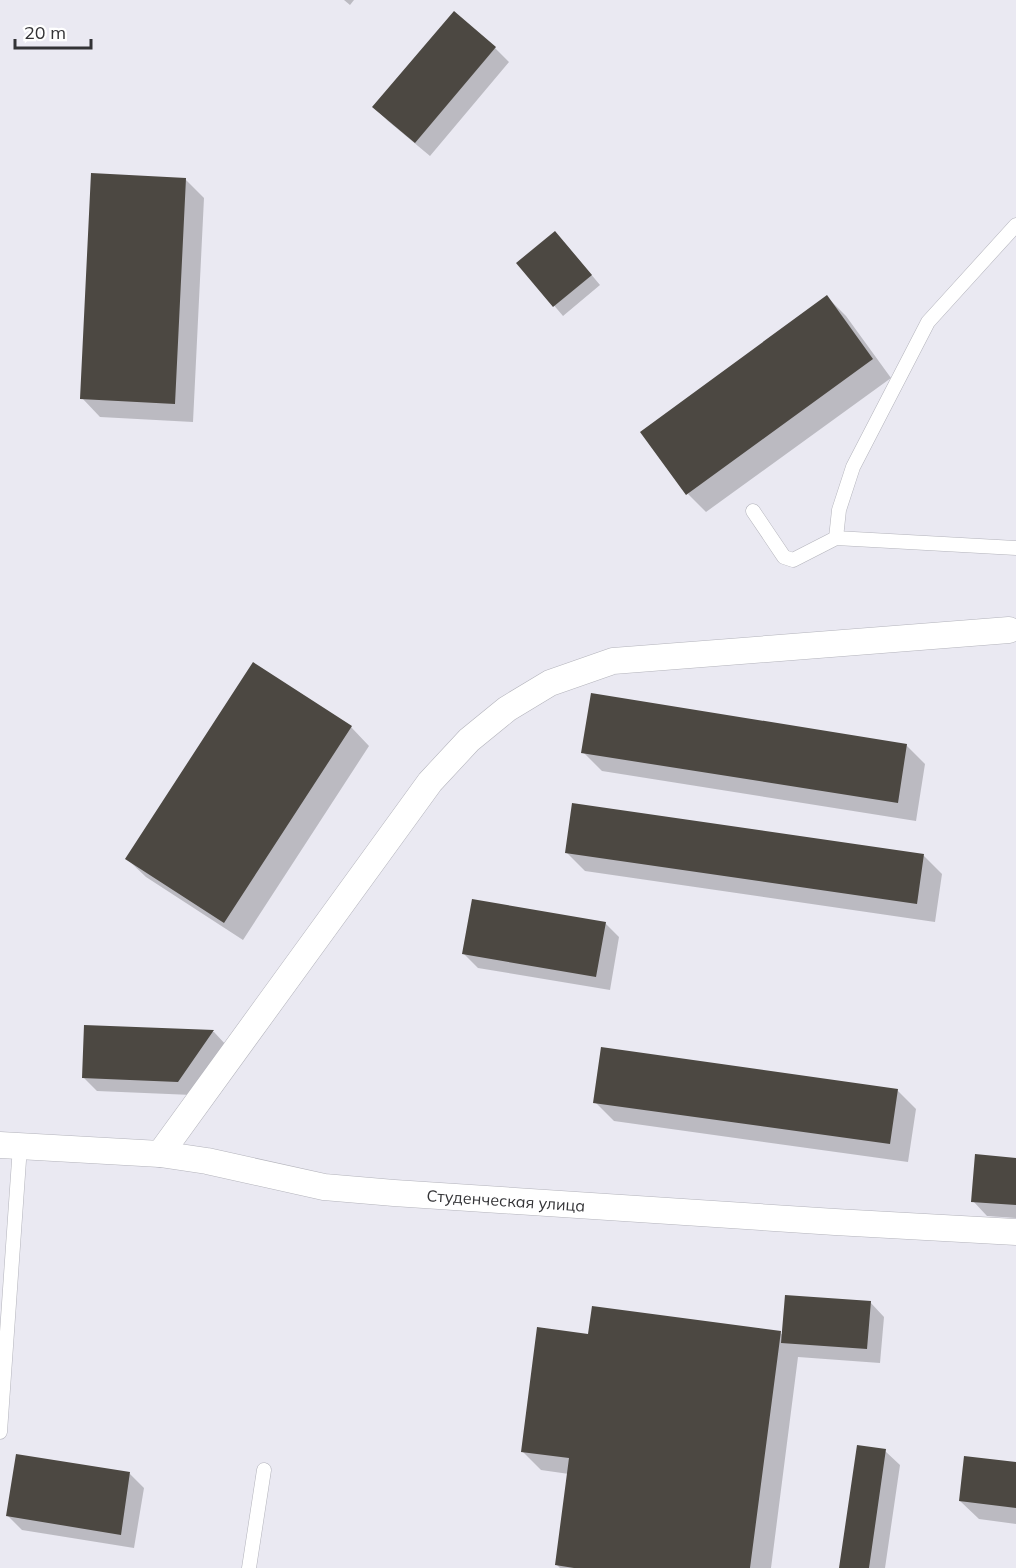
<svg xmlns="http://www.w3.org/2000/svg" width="1016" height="1568" font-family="Mulish,sans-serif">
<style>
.shadow{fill:#0003}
.building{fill:#4c4842}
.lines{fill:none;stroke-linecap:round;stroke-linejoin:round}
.service-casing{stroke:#b3b3bb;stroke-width:15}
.minor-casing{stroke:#b3b3bb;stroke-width:27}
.service{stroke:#fff;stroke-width:14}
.minor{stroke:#fff;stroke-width:26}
.labels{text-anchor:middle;stroke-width:6;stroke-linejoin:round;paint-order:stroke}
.street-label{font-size:16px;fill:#333336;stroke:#fff}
</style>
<rect width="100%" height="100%" fill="#eae9f2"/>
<path class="shadow" d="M344,0H354L350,5Z
M495,48L509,62L430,156L388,121L374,107Z
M185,179L204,198L193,422L100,417L82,398Z
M564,242L600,285L563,316L518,263Z
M827,297L846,316L891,378L706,512L688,494Z
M351,727L369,746L243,940L146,877L127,859Z
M906,745L925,764L916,821L602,771L583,752Z
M566,852L924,856L942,874L935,922L585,871Z
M605,923L619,937L610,990L478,968L464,954Z
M85,1026L214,1032L227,1046L192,1095L97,1091L83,1077Z
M897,1090L916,1109L908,1162L614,1121L595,1102Z
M1016,1159V1218L987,1216L973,1201Z
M870,1302L884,1317L880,1363L798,1357L771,1568H560L557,1565L569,1474L541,1470L522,1451L590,1335L780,1333L784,1336Z
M885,1451L900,1465L885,1568H841Z
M1016,1463V1524L979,1519L960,1501Z
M130,1474L144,1488L134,1548L22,1530L8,1516Z"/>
<path class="building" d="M454,11L496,47L415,143L372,107Z
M91,173L186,178L175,404L80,399Z
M555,231L592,275L553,307L516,263Z
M827,295L873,359L686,495L640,432Z
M253,662L352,726L224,923L125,859Z
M591,693L907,744L898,803L581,753Z
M572,803L924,854L917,904L565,853Z
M472,899L606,922L596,977L462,954Z
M84,1025L214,1030L178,1082L82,1078Z
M601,1047L898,1089L890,1144L593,1103Z
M975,1154L1016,1158V1205L971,1202Z
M785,1295L871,1301L867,1349L781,1343Z
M592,1306L781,1331L750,1568H574L555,1565L569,1458L521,1452L537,1327L588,1334Z
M857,1445L886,1449L869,1568H839Z
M16,1454L130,1472L121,1535L6,1516Z
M964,1456L1016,1462V1508L959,1501Z"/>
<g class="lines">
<defs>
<path id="service" d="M1016,225L928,322L853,467L839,510L836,538L1016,548
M753,511L784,557L793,560L836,538
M0,1432L20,1146
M249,1568L264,1470"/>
<g id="minor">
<path id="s1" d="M0,1145L160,1154L207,1161L324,1187L394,1193L835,1222L1016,1232"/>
<path d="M160,1154L430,782L469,740L507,709L550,683L613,661L1009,630"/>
</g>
</defs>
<use href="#service" class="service-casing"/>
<use href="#minor" class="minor-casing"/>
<use href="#service" class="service"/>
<use href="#minor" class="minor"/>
</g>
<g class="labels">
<g class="street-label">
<text dy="6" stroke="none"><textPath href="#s1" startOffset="510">Студенческая улица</textPath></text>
</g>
</g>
<path d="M15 39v9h76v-9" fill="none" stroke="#333336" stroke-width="3"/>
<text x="24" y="39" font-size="18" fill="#333336" stroke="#ffffff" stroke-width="4.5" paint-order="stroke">20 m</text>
</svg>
